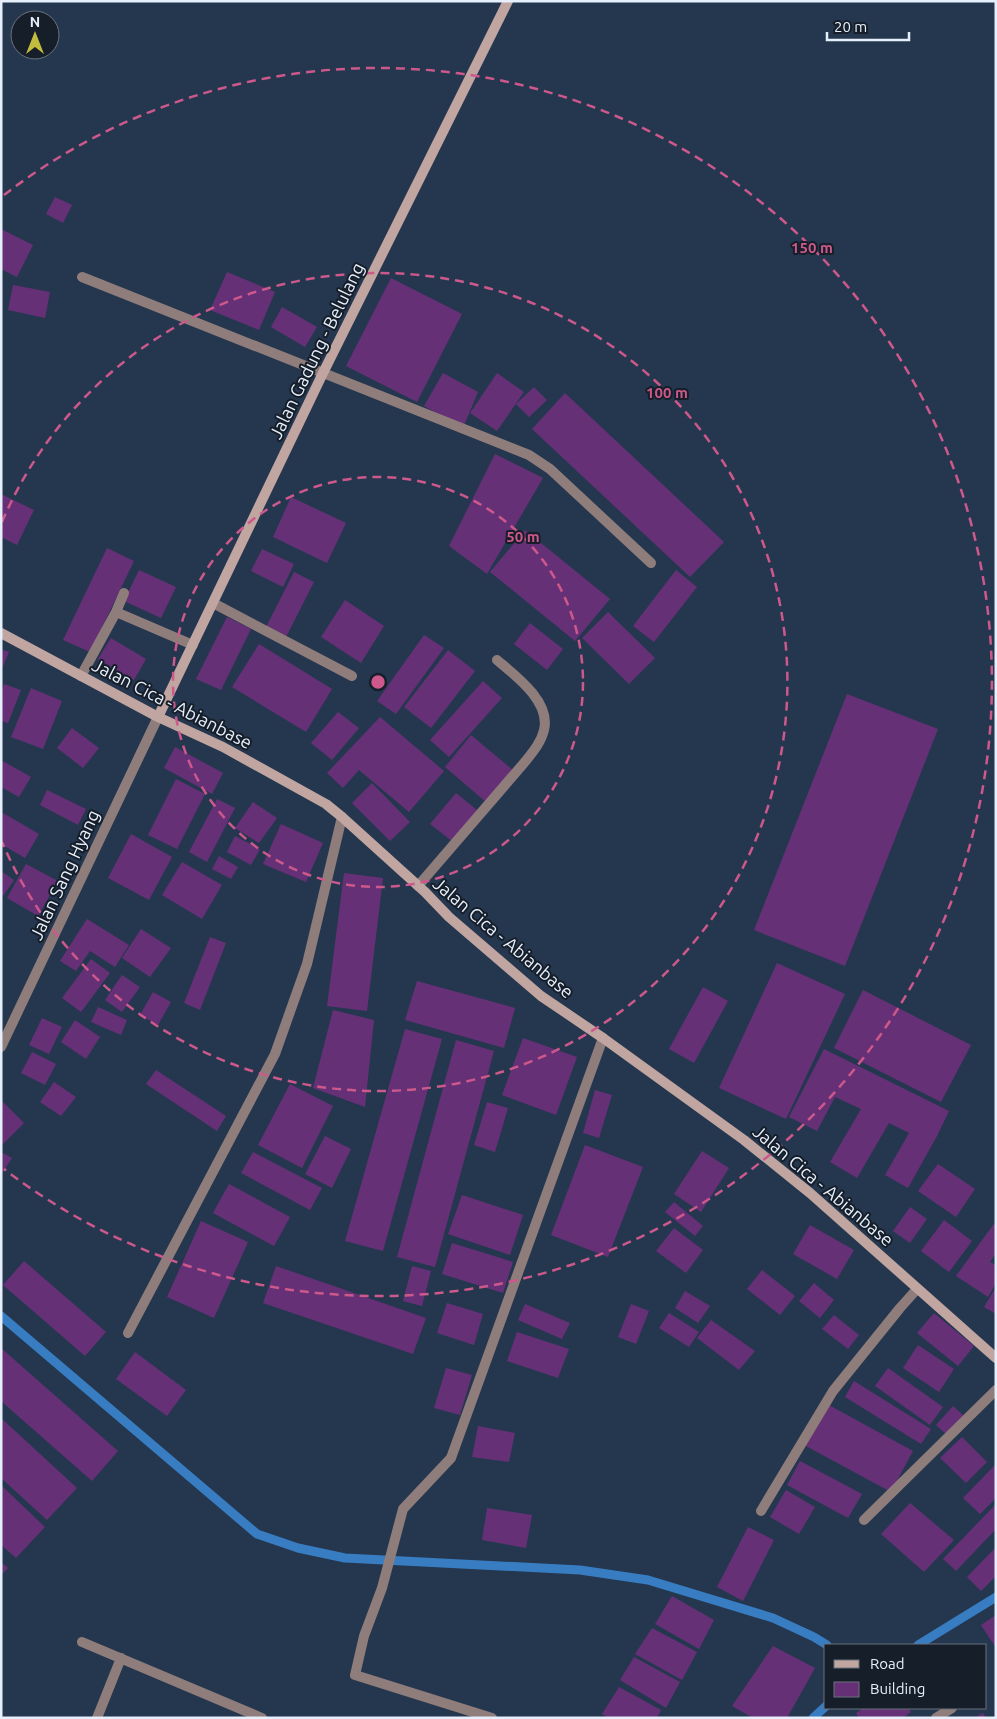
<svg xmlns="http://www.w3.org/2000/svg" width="997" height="1719" font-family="Ubuntu,sans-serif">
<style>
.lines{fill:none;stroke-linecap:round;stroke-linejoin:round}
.stream{stroke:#387dc2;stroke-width:9}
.building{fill:#663077}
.lane{stroke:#8f7d7b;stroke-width:10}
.street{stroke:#8f7d7b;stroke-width:10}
.secondary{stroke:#c1a5a1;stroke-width:10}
.ring{fill:none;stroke:#cd588b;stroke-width:2.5;stroke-dasharray:9 6}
.labels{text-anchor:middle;stroke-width:4;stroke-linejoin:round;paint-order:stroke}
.street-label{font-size:18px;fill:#e6effc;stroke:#161e29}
.centre{fill:#cd588b;stroke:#161e29;stroke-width:2.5}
.ring-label{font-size:15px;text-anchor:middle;font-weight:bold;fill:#cd588b;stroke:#161e29;stroke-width:4;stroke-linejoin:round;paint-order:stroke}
</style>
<rect width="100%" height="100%" fill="#25374f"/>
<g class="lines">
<path class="stream" d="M1,1316L257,1534L298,1548L345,1558L580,1570L648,1580L773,1618L814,1637L827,1645
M918,1645L996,1597
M813,1718L826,1706"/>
</g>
<path class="building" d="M55,197L72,205L63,223L46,214Z
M1,229L33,245L17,277L1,269Z
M227,272L275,292L259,330L210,310Z
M391,278L462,314L417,402L346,366Z
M13,285L50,292L45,318L8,310Z
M282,307L317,327L305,347L271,327Z
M443,373L478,392L463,428L424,406Z
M497,373L524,392L497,431L470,413Z
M534,387L547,400L529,417L516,404Z
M565,393L724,542L690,577L532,429Z
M495,454L543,478L487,574L449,546Z
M1,494L34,510L17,545L1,537Z
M291,497L346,523L327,563L273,537Z
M525,530L610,599L575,641L490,572Z
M107,548L134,561L90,652L63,640Z
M262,549L294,564L283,587L251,571Z
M139,570L176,587L161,618L124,601Z
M676,570L697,587L654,642L633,626Z
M294,572L314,582L286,637L266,627Z
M345,600L384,626L361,663L321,637Z
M608,612L655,658L629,684L582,638Z
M227,617L251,629L221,690L196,679Z
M530,623L563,649L547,670L514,644Z
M424,635L444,648L396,714L377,701Z
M111,638L146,659L134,680L98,659Z
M259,644L332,689L306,732L232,687Z
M1,649L9,652L1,671Z
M448,650L475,671L431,728L404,707Z
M483,681L502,698L449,757L430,740Z
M4,684L21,690L8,723L1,721V692Z
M31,688L62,701L43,749L11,737Z
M847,694L938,729L845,966L754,930Z
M338,712L359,728L332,760L311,743Z
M380,717L444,771L409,812L359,770L343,788L327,773Z
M72,728L99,748L83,768L57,748Z
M471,735L514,771L487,803L445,767Z
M175,747L223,773L212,794L164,768Z
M1,760L31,777L19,797L1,787Z
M176,779L205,794L177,849L148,835Z
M372,783L410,822L390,841L352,803Z
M47,790L86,809L78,825L40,805Z
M456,793L478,811L453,842L430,824Z
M217,799L235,808L207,862L189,852Z
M253,802L277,818L259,843L235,828Z
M3,813L39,834L25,858L1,844V815Z
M281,824L323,843L306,882L263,864Z
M131,834L172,857L149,900L108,878Z
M235,836L260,849L251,865L227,852Z
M219,856L238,867L231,879L212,869Z
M182,862L222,885L202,919L162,895Z
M26,864L58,881L38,916L7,898Z
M1,871L14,880L3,896L1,894Z
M344,873L383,878L367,1011L327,1006Z
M87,919L129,945L115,967L90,951L76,971L60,961Z
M141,929L171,948L150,977L122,958Z
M210,937L226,943L200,1010L184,1003Z
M91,959L110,973L81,1012L62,998Z
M777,963L845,994L786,1119L719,1088Z
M122,975L140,987L122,1012L105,1000Z
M417,981L515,1008L504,1048L405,1020Z
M703,987L728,1001L694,1063L669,1049Z
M863,990L971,1045L941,1102L834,1048Z
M153,992L171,1002L158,1025L140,1015Z
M98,1007L127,1020L121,1035L91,1022Z
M333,1010L374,1020L365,1107L313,1088Z
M42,1018L62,1027L49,1054L29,1045Z
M75,1020L100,1037L86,1059L61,1042Z
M405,1029L442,1039L383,1251L345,1241Z
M523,1038L577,1057L556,1115L502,1095Z
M456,1040L494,1051L435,1267L397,1257Z
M824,1049L949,1111L937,1136L908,1188L885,1175L909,1133L889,1123L857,1178L830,1162L861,1109L835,1097L817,1131L789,1117Z
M32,1052L56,1064L45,1085L21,1073Z
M156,1070L226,1116L217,1131L146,1084Z
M54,1082L76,1097L61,1116L40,1102Z
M290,1084L333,1106L302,1168L258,1145Z
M595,1090L612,1095L599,1138L583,1133Z
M3,1102L24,1123L3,1144L1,1142V1103Z
M487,1102L508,1108L495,1152L474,1145Z
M325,1136L351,1149L332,1188L305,1174Z
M585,1145L643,1167L608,1257L551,1235Z
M702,1151L729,1168L701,1212L674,1194Z
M1,1152L12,1158L1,1175Z
M253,1152L322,1188L310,1210L241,1173Z
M938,1164L975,1189L956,1217L918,1191Z
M229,1184L290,1217L274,1246L213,1213Z
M462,1195L523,1215L510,1255L448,1234Z
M674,1202L703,1226L695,1236L665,1212Z
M910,1207L927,1219L910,1243L893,1231Z
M944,1220L972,1241L949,1272L921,1251Z
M201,1221L248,1242L214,1318L167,1297Z
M996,1221V1257L994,1256L990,1262L996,1265V1283L988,1297L956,1276Z
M810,1225L854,1250L837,1279L793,1254Z
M674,1228L703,1250L686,1273L656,1251Z
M452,1243L513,1262L503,1293L442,1274Z
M24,1261L106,1332L85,1356L3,1285Z
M276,1266L426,1318L413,1354L263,1303Z
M412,1266L431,1271L422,1306L403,1301Z
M762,1270L795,1296L780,1315L747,1289Z
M814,1283L834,1300L820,1318L799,1301Z
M996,1287V1314L984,1307Z
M685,1291L710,1306L698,1323L675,1308Z
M447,1303L483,1314L474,1345L437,1333Z
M525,1304L570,1323L562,1339L518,1320Z
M631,1304L649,1311L636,1344L618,1337Z
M669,1313L699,1332L689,1347L659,1328Z
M934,1313L974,1346L958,1366L917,1333Z
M834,1315L859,1335L848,1349L822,1329Z
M711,1320L755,1351L739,1370L697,1338Z
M517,1332L569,1349L558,1378L507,1361Z
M918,1345L954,1369L939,1392L903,1368Z
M1,1348L118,1451L92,1481L1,1401Z
M135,1352L186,1390L167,1416L116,1379Z
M446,1368L472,1375L460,1415L434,1408Z
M888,1368L943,1407L930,1425L875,1386Z
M854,1381L931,1429L921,1444L845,1397Z
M827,1404L913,1451L891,1492L804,1445Z
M953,1406L964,1416L947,1435L936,1425Z
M1,1418L77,1488L47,1520L1,1478Z
M478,1426L515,1433L509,1462L472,1457Z
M962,1437L987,1462L966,1483L940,1458Z
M800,1461L862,1494L848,1518L787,1485Z
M996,1464V1498L980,1514L963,1498Z
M1,1485L45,1527L16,1558L1,1545Z
M786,1490L815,1507L799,1534L770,1517Z
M910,1503L954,1540L924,1572L881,1534Z
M996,1504V1529L956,1571L943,1559Z
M487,1508L532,1515L526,1548L482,1540Z
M748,1527L774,1540L743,1601L717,1587Z
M996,1547V1576L981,1591L967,1577Z
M1,1562L8,1568L1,1575Z
M672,1596L714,1620L699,1649L655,1624Z
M996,1615V1648L981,1625Z
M652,1628L697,1652L682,1680L635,1654Z
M773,1646L815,1668L787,1718H753L732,1706Z
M634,1657L680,1682L666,1708L620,1680Z
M619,1687L661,1710L657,1718H608L602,1714Z
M864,1708H908L911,1712L903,1718H859L856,1713Z
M983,1713L986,1718H974Z"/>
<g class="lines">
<path class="lane" d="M124,593L116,612L193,645
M81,676L116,612"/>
<path class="street" d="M82,277L529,455L550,469L651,563
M213,603L352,676
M418,886L524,763C532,753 541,743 544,730C551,702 516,676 497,660
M1,1047L158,717
M128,1333L275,1054L307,964L342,817
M761,1511L833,1391L900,1308L917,1289
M864,1520L996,1390
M82,1642L262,1718
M97,1718L121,1658
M492,1718L355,1675L364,1636L382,1588L403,1509L451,1458L603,1038
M936,1718L952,1708"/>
<path class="secondary" d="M1,633L158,717L223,747L326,804L342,817L425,892L449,917L541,996L603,1038L744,1140L810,1193L996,1358
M158,717L323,373L508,1"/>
</g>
<g class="ring">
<circle cx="378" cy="682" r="205"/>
<path d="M2 522A409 409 0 1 1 2 842"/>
<path d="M4 195A614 614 0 1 1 4 1169"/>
</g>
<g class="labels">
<g class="street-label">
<text transform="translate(317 351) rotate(-64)" y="6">Jalan Gadung - Belulang</text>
<text transform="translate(172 704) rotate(27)" y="6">Jalan Cica - Abianbase</text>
<text transform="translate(65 875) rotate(-65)" y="6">Jalan Sang Hyang</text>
<text transform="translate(503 938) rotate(40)" y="6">Jalan Cica - Abianbase</text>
<text transform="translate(823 1186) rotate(40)" y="6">Jalan Cica - Abianbase</text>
</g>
</g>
<circle cx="378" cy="682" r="8" class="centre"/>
<g class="ring-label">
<text x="812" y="253">150 m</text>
<text x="667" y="398">100 m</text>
<text x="523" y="542">50 m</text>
</g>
<rect width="997" height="1719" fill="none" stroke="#e6effc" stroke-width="5"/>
<rect x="824" y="1644" width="162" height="65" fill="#161e29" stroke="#69727d"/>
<rect x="834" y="1660" width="25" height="8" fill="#c1a5a1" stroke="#69727d"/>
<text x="870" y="1669" font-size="15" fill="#e6effc">Road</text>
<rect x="834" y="1682" width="25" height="15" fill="#663077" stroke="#69727d"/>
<text x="870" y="1694" font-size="15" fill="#e6effc">Building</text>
<g transform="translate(35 35)"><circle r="24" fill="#161e29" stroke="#69727d"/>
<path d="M0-4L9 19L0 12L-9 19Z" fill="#c3bd3e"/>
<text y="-8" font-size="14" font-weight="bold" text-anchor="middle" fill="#e6effc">N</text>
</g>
<path d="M827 32v8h82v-8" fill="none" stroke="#e6effc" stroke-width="2.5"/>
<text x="834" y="32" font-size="15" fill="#e6effc" stroke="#161e29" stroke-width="4" paint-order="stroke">20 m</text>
</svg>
